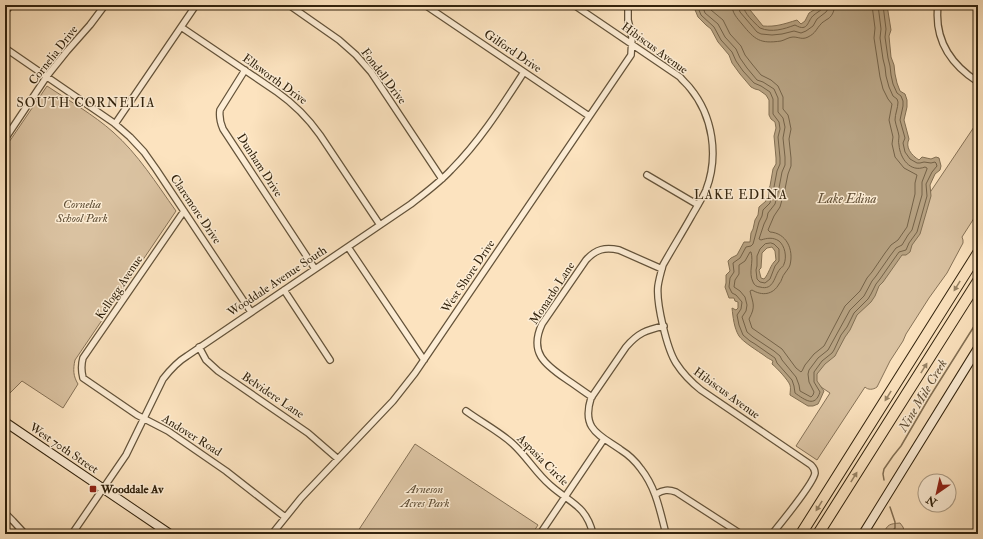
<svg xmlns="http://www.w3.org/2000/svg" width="983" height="539" font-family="'IM FELL Double Pica',serif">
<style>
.green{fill:#dac2a1;stroke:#867257}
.water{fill:#b7a282;stroke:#826f53;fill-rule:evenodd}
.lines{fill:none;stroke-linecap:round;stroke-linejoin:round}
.shore{stroke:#746248;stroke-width:1}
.stream{stroke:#826f53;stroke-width:1.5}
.street-casing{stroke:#64533a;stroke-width:8}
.secondary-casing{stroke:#32230d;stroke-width:10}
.highway-casing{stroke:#32230d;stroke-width:12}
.street{stroke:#fdedd5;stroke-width:5.5}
.secondary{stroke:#fdedd5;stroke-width:8}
.highway{stroke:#fce3bf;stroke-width:10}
.oneway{fill:#978366}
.poi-dot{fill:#8f2418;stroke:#fdedd5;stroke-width:1.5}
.labels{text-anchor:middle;stroke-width:3;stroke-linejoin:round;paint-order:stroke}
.street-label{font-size:12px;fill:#32230d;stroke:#fdedd5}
.park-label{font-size:12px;font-style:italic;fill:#5c4b32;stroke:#fdedd5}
.poi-label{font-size:12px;font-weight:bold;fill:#32230d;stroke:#fdedd5;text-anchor:start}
.neighbourhood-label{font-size:13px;letter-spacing:1px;fill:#32230d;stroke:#fdedd5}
.water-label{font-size:13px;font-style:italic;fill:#614f36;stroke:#fdedd5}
</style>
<rect width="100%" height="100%" fill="#fce3bf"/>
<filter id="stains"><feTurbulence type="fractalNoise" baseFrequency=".005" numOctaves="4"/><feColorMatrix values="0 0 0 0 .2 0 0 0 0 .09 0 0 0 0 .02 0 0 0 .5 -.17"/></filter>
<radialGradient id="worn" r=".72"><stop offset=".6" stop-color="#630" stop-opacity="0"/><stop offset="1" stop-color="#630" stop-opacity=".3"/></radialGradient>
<path class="green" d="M47,86C68,100 94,115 113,132C138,154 156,183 176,211L75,360C73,369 73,376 78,384L63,408L22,381L5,398V148Z
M976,124L978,125V212L962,237L963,240V243L947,273L929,298L906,334L903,341L890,361L877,387C873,390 868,390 865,387L817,460L796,446L830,393L806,377Z
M415,444L538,525L532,534H356Z
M900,523L903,527L905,534H883C888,524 889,524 900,523Z"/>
<path class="water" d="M693,5H746L763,26C776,27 784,24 797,20L801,24L805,21L809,13L822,5H887L891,30L889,36L891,57L894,65L895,74L897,83L900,91L905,94L907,100V107L904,120L909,139C905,147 911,155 919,160L922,157L931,159L936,157L939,158L941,166L940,170L935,174L930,185L931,196L920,234L912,245L910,252L906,255H902L883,282L879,286L875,296L871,302L857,315L850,330L845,337L837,352L835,356L825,364L817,374V381L824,391L820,400L818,404L813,406H808L790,395C790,392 791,388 790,385C788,380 777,368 772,364L773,361C770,359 767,358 765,356C758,351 743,342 739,336C734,328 733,317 732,308L736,310L738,308V302L735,301L734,298H729L725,287L726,283V275L730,271L728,261L731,258L737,255L744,242H750L751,233L753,229L755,220L758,215L759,207L766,201V198L768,196V190L770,186L773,169L776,164V158L774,136L776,128L775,122L771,119L769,115V100L766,95L759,90L755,89L751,87L740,74L732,63L729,55L718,42L711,29L706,25L698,17ZM772,247L775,251L776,260C770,265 769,274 764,279L761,278L759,270L761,268L762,253L767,248Z"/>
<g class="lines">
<path class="shore" d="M697,5L701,15L714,27L721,40L732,52L736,61L743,71L754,83L761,86L770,92L773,99V114L779,122L780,129L778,137L780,158V164L777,171L774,187L772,191L770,203L763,210L762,216L759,222L753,244L751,246L746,247L740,258L733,263L734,272L730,278L729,287L732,293L736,295L742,302L741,309L737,315L739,325L743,335L750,341L755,344L775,358L777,363L792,380L794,386L795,393C805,400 815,408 820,392L814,382V372L822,361L832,353L834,350L841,335L847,327L854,313L868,299L871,294L876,284L880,279L894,259L899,252L906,250L909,243L917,232L927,196L926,184L932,172L937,166L936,163L935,162L931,163L924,162L920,163H917L910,159L905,152L903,143L905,138L900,120L903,106V101L901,96L897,93L893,84L891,75L890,66L888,58L885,37L886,29L883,5
M702,5L705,13L718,24L725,37L736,49L740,58L747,68L757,80L763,82L774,89L778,98V112L783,118L785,127L783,138L785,157V165L782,172L779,188L775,204L768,213L767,218L764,224L759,239L761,240C767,238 773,237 779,241C785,246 787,257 784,264C782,269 783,265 780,269C774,276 774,291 760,287C757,287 754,285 753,282C748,272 754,262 751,252H750L745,261L739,265V274L735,280L734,287L740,291L745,297L747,305L746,311L742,317L747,332L753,337L774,351L780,356L782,360L796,377L799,385L800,391L811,397L813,395L814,392L809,382L808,374L809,370L818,358L828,350L850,310L864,296L872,281L876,276L890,256L896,248L902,245L908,235L912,230L922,195V182L927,169V168L925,167C910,173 900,158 899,145C898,141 899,139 899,136C898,130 896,126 895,120C895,114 898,108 898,102L897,99L893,96L889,87L886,76L885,67L883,59L880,38L881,29L878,5
M708,5L711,10L723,20L730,34L741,46L745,55L752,64L761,75L771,80L778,86L783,97V109L788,115L789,119L791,129L789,139L791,158V166L788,174L785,189L780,207L774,216L768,230L770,232C786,233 794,249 790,265C789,268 787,270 785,273C782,276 782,281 779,284C773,295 762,296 752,290L750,291C753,304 756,306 749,319L752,328L782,349L796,368L801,372L802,371L805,365L814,354L824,346L845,306L860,291L867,278L872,272L885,253L891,245L898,240L907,227L915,194V183L917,175L904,168L895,157L892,144L893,137L889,120L892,104L888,99L883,89L880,77L874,38L875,28L872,5
M732,5C732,13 737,18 742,24C755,40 760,44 781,41C785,40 789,37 793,37C799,37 802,40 808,37C816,33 816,29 821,24C821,23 825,21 826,20C832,17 834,12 835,5
M738,5L740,12L757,32L761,34L772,35L782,34L794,31L801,33L806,31L813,26L817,19L826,12L828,9L829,5
M743,5C744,14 754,22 760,28C772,33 784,29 795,25C809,33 807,20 814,15C816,13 820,11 822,9L823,5
M771,243L774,244L779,249V261L775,266L770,279L765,283L760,282L757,279L756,270L757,266V256L760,249L765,244Z"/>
<path class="stream" d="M884,480L883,474L884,469L893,456L901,446L929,398L978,320
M890,507L895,522V528L890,534"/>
<defs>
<path id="street" d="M289,5L339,40L356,55L371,72L442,179
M425,5L589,116
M574,5L680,77C683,81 687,84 690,88C713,116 719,156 706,190C702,199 696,208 691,217C682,233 672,249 663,265C661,272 659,279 658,286C656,303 667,349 676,363C683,374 691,382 701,390L811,465C813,467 815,469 815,473C814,483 780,524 772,534
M938,5C934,39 950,64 978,82
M5,12L11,5
M181,27L277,92C294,104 308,118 320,135L380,225
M5,48L114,123L130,137L144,152L156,169L251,312
M245,70L220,110C219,117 220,122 223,129L315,269
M115,124L196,5
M5,139L47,76L67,51L90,25L105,5
M647,175L698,205
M184,211L83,358C81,365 81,370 83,378L137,415L168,431L226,471L285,517
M348,247L424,360
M284,290L330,360
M664,326C646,330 638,333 626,347L591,398C581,430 600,435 621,450C629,455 636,462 641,469C656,488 660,511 666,534
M199,347L206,360L218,371L308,433L338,459
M592,397C583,391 575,385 566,379C544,364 529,352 542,324L586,260C596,249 605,247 619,250L662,269
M466,411C481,422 500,432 513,444C527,457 536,473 550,485C570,503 586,505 593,534
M656,494C663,490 668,489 676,492L741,534
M5,513L13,521L25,534
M72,534L126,455L163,379C170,370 177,362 187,356L411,204C425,193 439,183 451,170C480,141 502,106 524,72
M272,534L301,498L393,401L415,373L631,55L632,37L628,20V5
M540,534L604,439"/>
<path id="secondary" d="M5,422L170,534
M863,534L978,348"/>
<path id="highway" d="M801,534L978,253
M818,534L978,281"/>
</defs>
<use href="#street" class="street-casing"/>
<use href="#secondary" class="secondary-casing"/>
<use href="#highway" class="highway-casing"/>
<use href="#street" class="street"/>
<use href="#secondary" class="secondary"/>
<use href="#highway" class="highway"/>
</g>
<defs><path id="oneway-solid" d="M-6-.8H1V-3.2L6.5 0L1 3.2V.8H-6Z"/></defs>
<g class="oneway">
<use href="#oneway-solid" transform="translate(957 286) rotate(122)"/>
<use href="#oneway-solid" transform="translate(924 368) rotate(-58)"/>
<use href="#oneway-solid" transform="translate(888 396) rotate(122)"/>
<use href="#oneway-solid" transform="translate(854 477) rotate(-58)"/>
<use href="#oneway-solid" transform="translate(819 506) rotate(122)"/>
</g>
<rect class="poi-dot" x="89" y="485" width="8" height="8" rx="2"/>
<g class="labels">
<g class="street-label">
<text transform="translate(655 48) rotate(36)" y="4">Hibiscus Avenue</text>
<text transform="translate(513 51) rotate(34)" y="4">Gilford Drive</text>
<text transform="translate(53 55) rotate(-52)" y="4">Cornelia Drive</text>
<text transform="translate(384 76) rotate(53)" y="4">Fondell Drive</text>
<text transform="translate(275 79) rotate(36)" y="4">Ellsworth Drive</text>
<text transform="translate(260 165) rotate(57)" y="4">Dunham Drive</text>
<text transform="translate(196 209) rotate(56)" y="4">Claremore Drive</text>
<text transform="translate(468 276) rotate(-56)" y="4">West Shore Drive</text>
<text transform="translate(277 281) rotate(-34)" y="4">Wooddale Avenue South</text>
<text transform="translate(119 287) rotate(-56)" y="4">Kellogg Avenue</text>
<text transform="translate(552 293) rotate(-57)" y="4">Monardo Lane</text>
<text transform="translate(727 393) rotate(36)" y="4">Hibiscus Avenue</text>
<text transform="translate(273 395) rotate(34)" y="4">Belvidere Lane</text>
<text transform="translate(192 435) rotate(32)" y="4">Andover Road</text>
<text transform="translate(64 448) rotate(34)" y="4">West 70th Street</text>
<text transform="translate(543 460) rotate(45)" y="4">Aspasia Circle</text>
</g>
<g class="park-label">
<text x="82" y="208">Cornelia<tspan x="82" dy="14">School Park</tspan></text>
<text x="425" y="493">Arneson<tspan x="425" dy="14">Acres Park</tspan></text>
</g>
<g class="poi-label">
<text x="101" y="493">Wooddale Av</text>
</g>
<g class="neighbourhood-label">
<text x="86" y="107">SOUTH CORNELIA</text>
<text x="741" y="199">LAKE EDINA</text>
</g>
<g class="water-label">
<text x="847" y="203">Lake Edina</text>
<text transform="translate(922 395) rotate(-59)" y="5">Nine Mile Creek</text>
</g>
</g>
<rect width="983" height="539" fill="none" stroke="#fce3bf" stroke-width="20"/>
<rect x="6" y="6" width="971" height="527" fill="none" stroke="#32230d" stroke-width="2"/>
<rect x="10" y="10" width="963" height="519" fill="none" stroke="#32230d"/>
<g transform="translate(937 493) rotate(214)"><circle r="19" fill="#fdedd5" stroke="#ac9c85"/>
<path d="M0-3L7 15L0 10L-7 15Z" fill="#8f2418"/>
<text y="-6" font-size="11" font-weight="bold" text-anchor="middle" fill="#32230d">N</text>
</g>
<rect width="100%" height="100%" filter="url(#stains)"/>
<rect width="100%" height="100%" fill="url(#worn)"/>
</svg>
